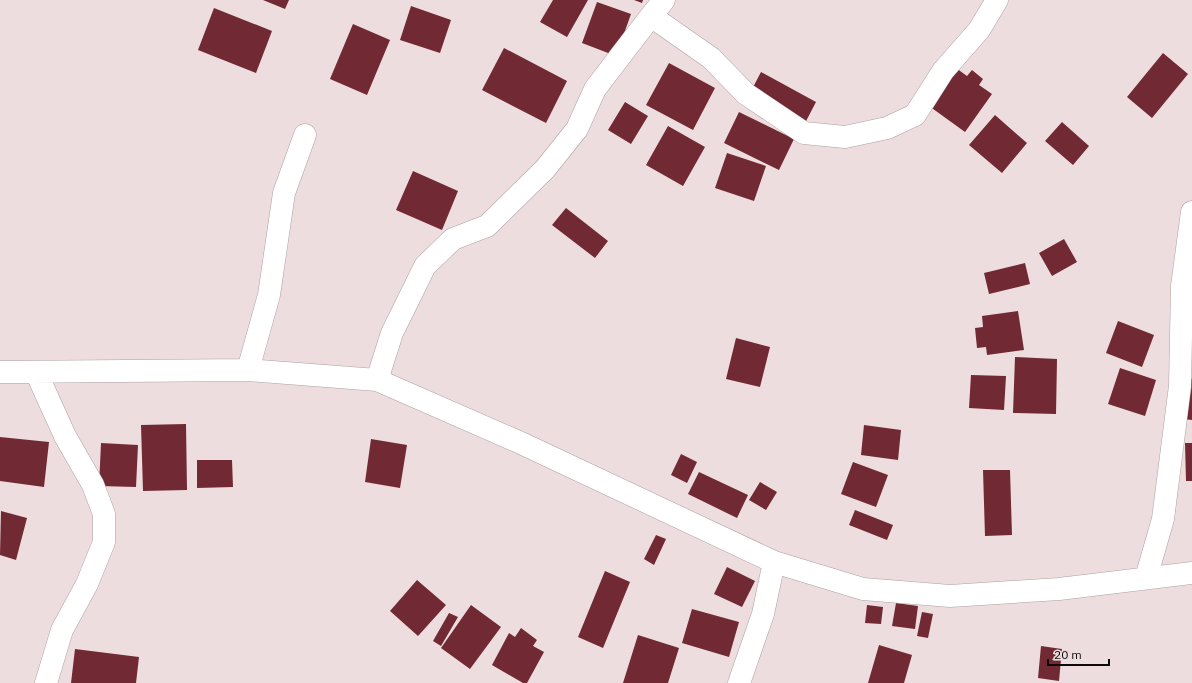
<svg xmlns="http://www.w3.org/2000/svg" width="1192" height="683" font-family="'IBM Plex Sans',sans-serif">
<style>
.building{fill:#712933}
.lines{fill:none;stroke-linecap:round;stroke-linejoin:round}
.minor-casing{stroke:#aea0a0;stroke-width:23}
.minor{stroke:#fff;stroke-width:22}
</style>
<rect width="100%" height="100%" fill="#edddde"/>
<path class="building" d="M263,0H289L285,9Z
M553,0H588L567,37L540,22Z
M634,0H643L642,3Z
M597,2L631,14L616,56L582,43Z
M411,6L451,20L440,53L400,40Z
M214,8L272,31L256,73L198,50Z
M353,24L390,40L367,95L330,79Z
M504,48L567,81L546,123L482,90Z
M1163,53L1188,74L1152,118L1127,97Z
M669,63L715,88L693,130L646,105Z
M956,68L967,76L972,70L983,79L979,85L992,94L965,132L929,106Z
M761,72L816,102L804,125L749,95Z
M625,102L648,116L631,144L608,130Z
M739,112L794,139L779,170L724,143Z
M995,115L1027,143L1002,173L969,145Z
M1062,122L1089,146L1073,165L1045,141Z
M668,126L705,147L683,186L646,165Z
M727,153L766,166L754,201L715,188Z
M413,171L458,191L442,230L396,210Z
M566,208L608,241L595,258L552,225Z
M1064,239L1077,262L1052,276L1039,253Z
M1025,263L1030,284L989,294L984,273Z
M1018,311L1024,350L987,355L986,347L977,348L975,328L983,327L982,316Z
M1118,321L1154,335L1142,367L1106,353Z
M736,338L770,347L760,387L726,379Z
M1015,357L1057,359L1056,414L1013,413Z
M1120,368L1156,380L1145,416L1108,404Z
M971,375L1006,376L1004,410L969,408Z
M1190,378L1192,379V420L1183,419Z
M186,424L187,490L143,491L141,425Z
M864,425L901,430L898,460L861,455Z
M0,437L49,442L44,487L0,481Z
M371,439L407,445L400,488L365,482Z
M101,443L138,445L136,487L99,486Z
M1185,443H1192V481H1186Z
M681,454L697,462L687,483L671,475Z
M197,460H232L233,487L197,488Z
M853,462L888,475L876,507L841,494Z
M983,470H1010L1012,535L985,536Z
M699,472L748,495L737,518L688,494Z
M760,482L777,492L766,510L749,500Z
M855,510L893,525L887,540L849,525Z
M1,511L27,518L16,560L0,555Z
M656,535L666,539L654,565L644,559Z
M727,567L755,581L742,607L714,594Z
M605,571L630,582L603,648L578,637Z
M417,580L446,605L418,636L390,611Z
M896,603L918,606L915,629L892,626Z
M471,605L501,627L470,669L441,648Z
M867,605L883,607L881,624L865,623Z
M692,609L739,622L729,657L682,643Z
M922,612L933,614L928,638L917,636Z
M449,613L458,617L441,646L433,641Z
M521,628L537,640L533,646L544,652L527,683H523L492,665L509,633L515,637Z
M638,635L679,648L668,683H623Z
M879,645L912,655L904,683H868Z
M1041,646L1062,649L1059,681L1038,678Z
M75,649L139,657L136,683H71Z"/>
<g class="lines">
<defs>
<path id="minor" d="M651,16L711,58L746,94L804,133L845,137L887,128L915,115L943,71L979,30L997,0
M248,370L269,295L284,193L305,135
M0,372L248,370L377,380L521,443L774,562L863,589L950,596L1059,589L1192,573
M36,372L65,436L93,485L104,514V542L87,584L62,630L46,683
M377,380L392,333L425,266L453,239L487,226L545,169L577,129L595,89L651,16L664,0
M1146,578L1163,519L1180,386L1182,286L1192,212
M739,683L763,614L774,562"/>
</defs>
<use href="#minor" class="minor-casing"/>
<use href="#minor" class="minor"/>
</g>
<path d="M1048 659v6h61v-6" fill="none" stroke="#0f0a0a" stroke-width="2"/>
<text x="1054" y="659" font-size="12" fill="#0f0a0a" stroke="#edddde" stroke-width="3" paint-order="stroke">20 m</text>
</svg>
